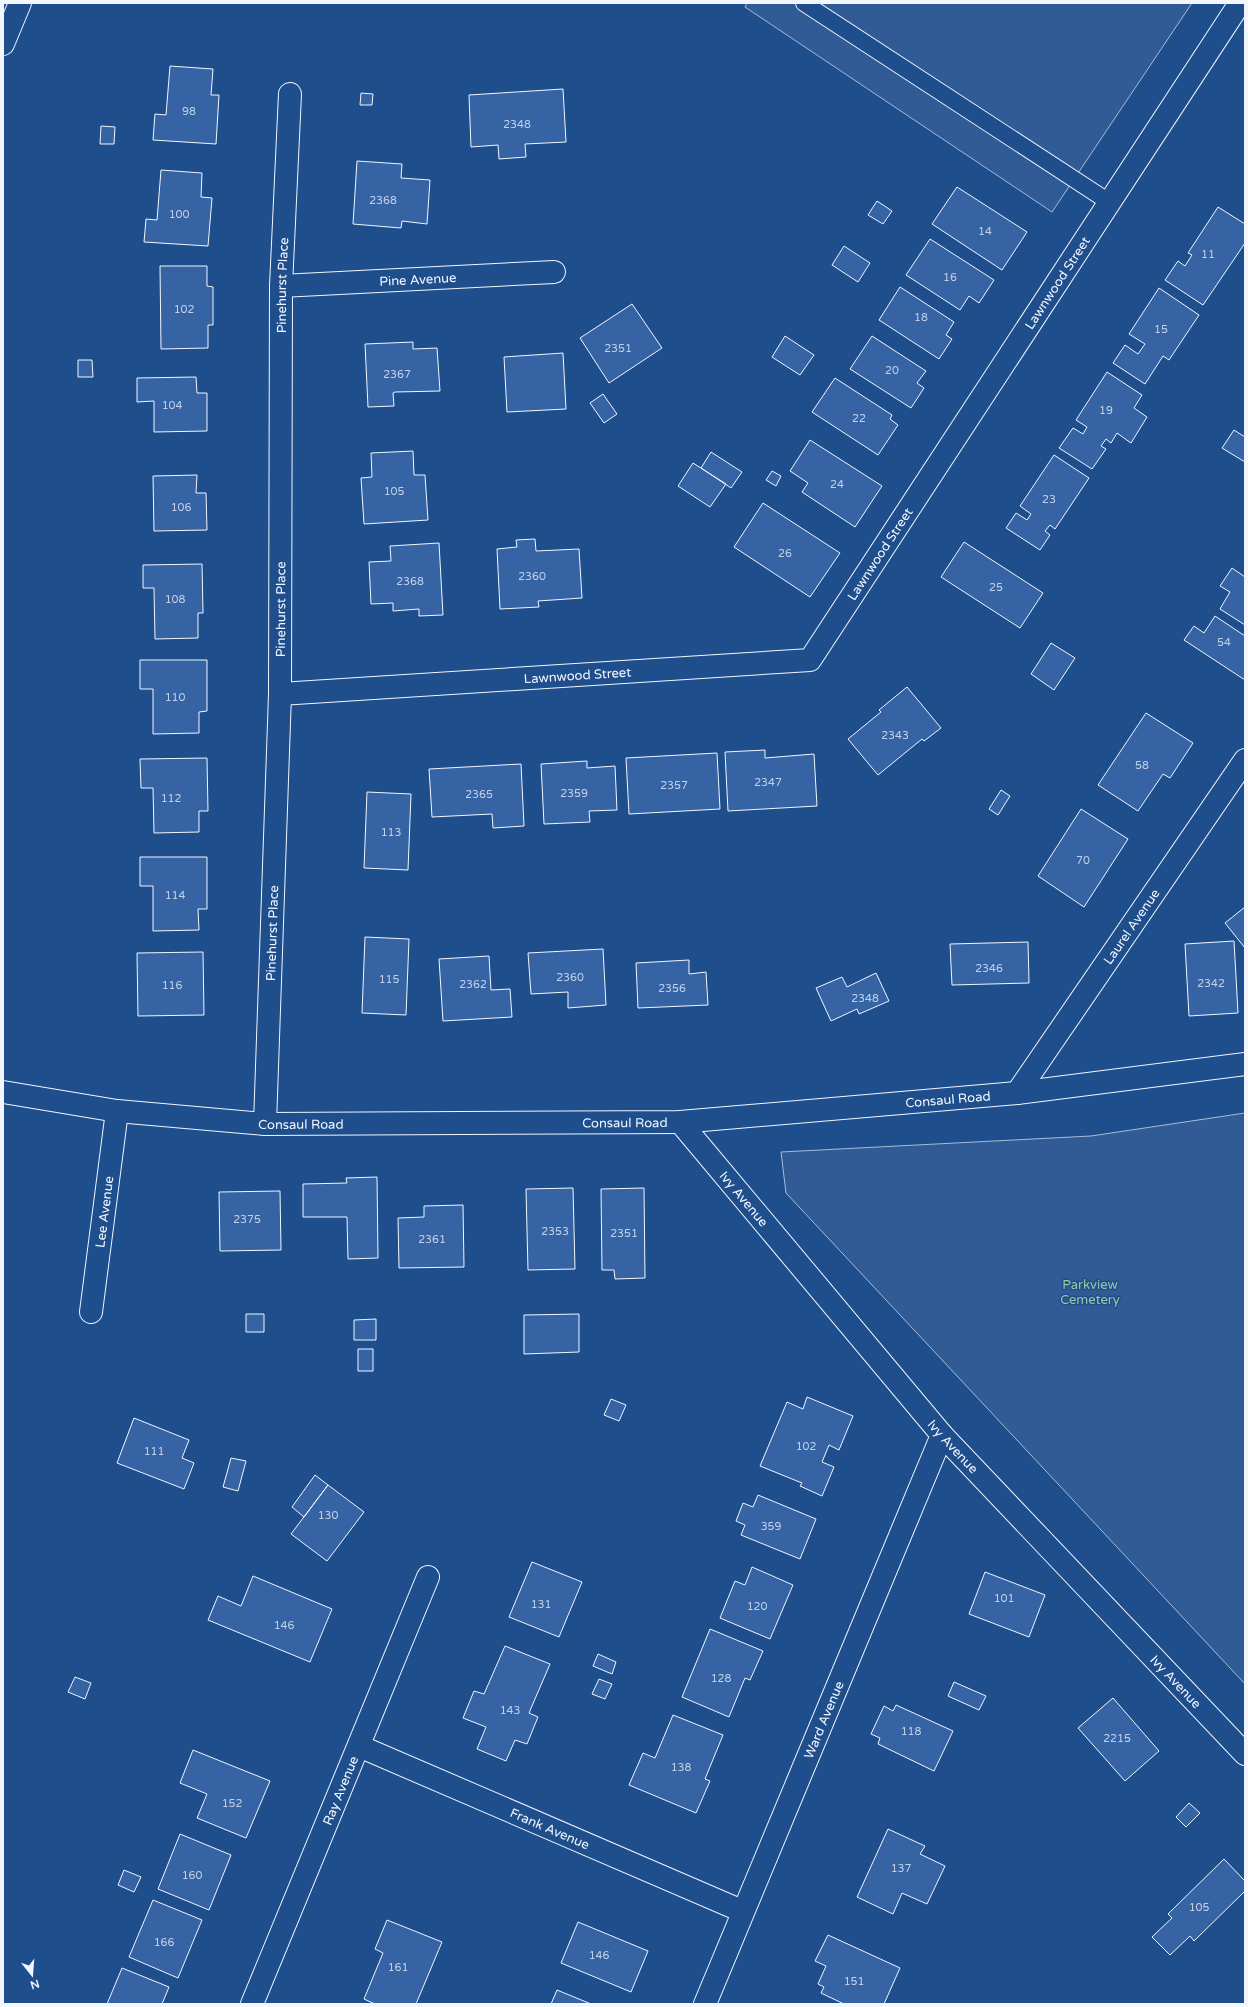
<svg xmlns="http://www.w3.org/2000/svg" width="1248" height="2007" font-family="'Varela Round',sans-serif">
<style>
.built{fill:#305b95;stroke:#a8bbd7}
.building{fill:#3563a3;stroke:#f2f6ff}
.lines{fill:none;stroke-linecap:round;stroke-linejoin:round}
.lane-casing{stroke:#f2f6ff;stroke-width:18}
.street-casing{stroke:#f2f6ff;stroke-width:24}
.secondary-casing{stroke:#f2f6ff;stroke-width:24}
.highway-casing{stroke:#f2f6ff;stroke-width:24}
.lane{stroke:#1f4e8c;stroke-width:16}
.street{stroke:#1f4e8c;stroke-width:22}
.secondary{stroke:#1f4e8c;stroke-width:22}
.highway{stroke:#1f4e8c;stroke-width:22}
.labels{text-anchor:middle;stroke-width:3;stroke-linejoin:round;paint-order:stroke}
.number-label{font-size:11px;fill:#c3d1e8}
.street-label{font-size:13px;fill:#f2f6ff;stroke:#1f4e8c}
.park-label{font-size:13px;fill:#97c8a6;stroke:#1f4e8c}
</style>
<rect width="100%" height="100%" fill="#1f4e8c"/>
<path class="built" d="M747,3H1192L1052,212L745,7Z
M1245,1113V1684L786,1193L781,1152L1091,1136Z"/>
<path class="building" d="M170,66L213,69L211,95H219L216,144L153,140L155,114L166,115Z
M563,89L566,142L525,144L526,157L499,159L498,145L471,147L469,95Z
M361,93L373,94L372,105H360Z
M101,126L115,127L114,144H100Z
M357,161L402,164L401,178L430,180L427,224L402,221L401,228L353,224Z
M161,170L202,173L201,197L212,198L208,246L144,242L146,219L157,220Z
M957,187L1027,232L1002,270L932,224Z
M877,201L892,211L883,224L868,215Z
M1218,207L1245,224V243L1203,305L1165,280L1178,261L1185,266L1192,255L1188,253Z
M930,239L994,280L979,303L969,296L960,310L906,275Z
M844,246L870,263L858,282L832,265Z
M160,266H207V286L213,287V325H208V348L161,349Z
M900,287L954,322L946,335L952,339L939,359L879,320Z
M1159,288L1199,315L1169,360L1163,356L1145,384L1113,363L1125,345L1138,354L1145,344L1129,334Z
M632,304L662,348L609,383L580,338Z
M785,336L814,355L800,375L772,357Z
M872,336L926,371L917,383L924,388L911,408L850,369Z
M413,342V349L437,348L440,391L395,392L393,393L394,406L368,407L365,344Z
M563,353L566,409L507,412L504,357Z
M78,360H92L93,377H78Z
M1107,372L1142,395L1134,408L1147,417L1131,443L1117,433L1111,443L1106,439L1101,446L1106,449L1092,469L1059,448L1073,428L1083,434L1087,427L1076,420Z
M196,377L197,393H207V431L154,432V401L137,402V378Z
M835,378L892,415L890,419L898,425L878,455L812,412Z
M603,394L617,414L604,423L590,403Z
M1234,430L1245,437V462L1222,448Z
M810,440L882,486L855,527L802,492L808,483L790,471Z
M413,451L414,475H425L428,520L364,524L361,478L372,477L371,453Z
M711,452L742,472L731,488L701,468Z
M1054,455L1089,478L1055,529L1050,525L1045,531L1050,535L1040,550L1006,528L1016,513L1027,520L1031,514L1020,506Z
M693,463L726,484L710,507L678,486Z
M772,471L781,476L776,486L766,480Z
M197,475L196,493H206L207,530L154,531L153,476Z
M763,503L840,553L810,597L734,547Z
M535,539L536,551L579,549L582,598L538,601L539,607L500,609L497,549L517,547L516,540Z
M964,542L1043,593L1020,628L941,577Z
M439,543L443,615L419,616V609L393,611V603L371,604L369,562L391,561L390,546Z
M202,564L203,613H198V638L155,639L154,588H143V565Z
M1232,568L1245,577V625L1220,609L1230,592L1220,586Z
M1215,616L1245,636V680L1184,640L1194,626L1204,633Z
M1051,643L1075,658L1054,690L1031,674Z
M140,660H207V711L199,712V733L153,734V689H140Z
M907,687L941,728L924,741L922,739L878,775L848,739L881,712L879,710Z
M1146,713L1193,743L1170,778L1163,774L1138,811L1098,785Z
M765,750V758L814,754L817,806L728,811L725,752Z
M717,753L720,809L629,814L626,758Z
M207,758L208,811H199V832L154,833L153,788H141L140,759Z
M587,761V768L615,766L617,810L589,811L590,822L544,824L541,764Z
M521,764L524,826L493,828L492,814L432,817L429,769Z
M1001,790L1010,796L998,815L989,809Z
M367,792L411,794L408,870L364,868Z
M1081,809L1128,839L1084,907L1038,876Z
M140,857H207V909H198L199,930L153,931V886H140Z
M1245,907V948L1225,923Z
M365,937L409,939L406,1015L362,1013Z
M1234,941L1238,1013L1189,1016L1185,944Z
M1028,942L1029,983L952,985L950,944Z
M603,949L606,1005L568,1008V992L531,994L528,953Z
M203,952L204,1015L138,1016L137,953Z
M489,956L491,990L510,989L512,1017L443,1021L439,959Z
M689,960V974L706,972L708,1005L638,1008L636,963Z
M876,973L889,1001L859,1014L857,1009L831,1021L816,988L842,977L847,987Z
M377,1177L378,1258L348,1259L347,1217H303V1184L347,1183L346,1178Z
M573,1188L575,1269L528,1270L526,1189Z
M644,1188L645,1278L615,1279L614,1270H602L601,1189Z
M280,1191L281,1250L220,1251L219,1192Z
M463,1205L464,1267L399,1268L398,1218L424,1217V1206Z
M246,1314H264V1332H246Z
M579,1314V1352L524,1354V1315Z
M376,1319V1340H354V1320Z
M358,1349H373V1371H358Z
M807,1397L853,1416L839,1450L829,1445L822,1462L834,1467L822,1496L800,1486L802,1483L760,1466L787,1402L803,1409Z
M611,1399L626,1405L619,1421L604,1415Z
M134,1418L189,1440L182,1458L194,1463L184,1489L117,1463Z
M231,1458L246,1461L238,1491L223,1487Z
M315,1475L328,1485L304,1517L292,1507Z
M328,1485L364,1512L327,1561L291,1534Z
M758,1495L816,1519L800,1559L741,1535L745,1525L736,1521L743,1503L753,1507Z
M532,1562L582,1582L559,1637L509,1617Z
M752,1567L793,1585L770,1639L720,1618L735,1581L745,1585Z
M985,1572L1045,1595L1029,1637L969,1614Z
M253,1576L332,1609L310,1662L208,1620L218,1596L241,1606Z
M710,1629L763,1651L750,1680L745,1678L729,1717L682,1697Z
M505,1646L550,1664L529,1713L538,1717L527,1744L515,1740L506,1761L477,1749L486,1727L463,1718L474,1691L484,1694Z
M598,1654L616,1662L612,1674L593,1666Z
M75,1677L91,1683L85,1699L68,1692Z
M599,1679L612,1684L605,1699L592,1694Z
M954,1682L986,1696L979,1710L948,1696Z
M1113,1698L1159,1751L1125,1781L1078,1728Z
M896,1705L953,1731L934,1771L878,1744L880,1738L871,1734L884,1706L893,1711Z
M673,1715L723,1735L705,1779L710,1781L696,1813L629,1785L643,1753L655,1758Z
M193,1750L270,1781L246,1838L197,1818L207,1794L180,1783Z
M1189,1803L1200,1813L1186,1827L1176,1817Z
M888,1829L925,1846L920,1854L945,1866L927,1904L902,1893L893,1914L857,1897Z
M180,1834L231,1855L209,1910L158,1889Z
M1224,1859L1245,1881V1891L1194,1941L1190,1936L1170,1955L1152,1937L1172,1918L1168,1914Z
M124,1870L141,1877L134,1892L118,1885Z
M153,1900L202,1920L178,1978L129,1957Z
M387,1920L442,1942L416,2004H375L364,1999L383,1953L375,1949Z
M578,1922L648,1951L631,1992L561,1963Z
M828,1935L900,1968L884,2004H844L821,1993L824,1987L818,1984L826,1966L815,1961Z
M122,1968L169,1987L162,2004H107Z
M557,1990L591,2004H551Z"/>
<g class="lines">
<defs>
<path id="lane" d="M804,3L1109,202"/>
<g id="street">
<path id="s1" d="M281,286L554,272"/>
<path id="s2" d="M280,694L810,660L1240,3"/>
<path id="s3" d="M1017,1093L1245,760"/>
<path id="s4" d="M680,1122L942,1435L1245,1754"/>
<path id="s5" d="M265,1124L280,694L281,286L290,94"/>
<path id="s6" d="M91,1312L117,1111"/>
<path id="s7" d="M359,1746L742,1911"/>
<path id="s8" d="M252,2004L428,1577"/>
<path id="s9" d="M705,2004L942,1435"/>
</g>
<g id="secondary">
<path id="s10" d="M3,1092L117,1111L265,1124L680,1122L1017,1093L1245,1064"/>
</g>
<path id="highway" d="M3,44L20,3"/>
</defs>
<use href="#lane" class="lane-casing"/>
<use href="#street" class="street-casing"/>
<use href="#secondary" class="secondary-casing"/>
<use href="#highway" class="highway-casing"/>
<use href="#lane" class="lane"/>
<use href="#street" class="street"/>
<use href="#secondary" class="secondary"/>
<use href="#highway" class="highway"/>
</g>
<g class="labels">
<g class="number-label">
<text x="189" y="115">98</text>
<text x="517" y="128">2348</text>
<text x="383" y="204">2368</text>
<text x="179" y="218">100</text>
<text x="985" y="235">14</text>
<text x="1208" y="258">11</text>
<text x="950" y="281">16</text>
<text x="184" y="313">102</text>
<text x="921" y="321">18</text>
<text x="1161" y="333">15</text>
<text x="618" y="352">2351</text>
<text x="892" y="374">20</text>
<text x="397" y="378">2367</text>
<text x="172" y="409">104</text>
<text x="1106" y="414">19</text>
<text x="859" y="422">22</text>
<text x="837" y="488">24</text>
<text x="394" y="495">105</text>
<text x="1049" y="503">23</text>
<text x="181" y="511">106</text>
<text x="785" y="557">26</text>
<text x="532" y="580">2360</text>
<text x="410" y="585">2368</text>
<text x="996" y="591">25</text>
<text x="175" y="603">108</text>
<text x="1224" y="646">54</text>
<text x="175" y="701">110</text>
<text x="895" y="739">2343</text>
<text x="1142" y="769">58</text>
<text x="768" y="786">2347</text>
<text x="674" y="789">2357</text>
<text x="574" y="797">2359</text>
<text x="479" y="798">2365</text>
<text x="171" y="802">112</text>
<text x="391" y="836">113</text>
<text x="1083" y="864">70</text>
<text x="175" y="899">114</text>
<text x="989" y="972">2346</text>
<text x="570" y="981">2360</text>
<text x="389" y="983">115</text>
<text x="1211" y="987">2342</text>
<text x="473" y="988">2362</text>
<text x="172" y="989">116</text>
<text x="672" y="992">2356</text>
<text x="865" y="1002">2348</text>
<text x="247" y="1223">2375</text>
<text x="555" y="1235">2353</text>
<text x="624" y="1237">2351</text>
<text x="432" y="1243">2361</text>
<text x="806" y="1450">102</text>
<text x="154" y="1455">111</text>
<text x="328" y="1519">130</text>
<text x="771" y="1530">359</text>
<text x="1004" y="1602">101</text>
<text x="541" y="1608">131</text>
<text x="757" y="1610">120</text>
<text x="284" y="1629">146</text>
<text x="721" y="1682">128</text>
<text x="510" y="1714">143</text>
<text x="911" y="1735">118</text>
<text x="1117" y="1742">2215</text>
<text x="681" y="1771">138</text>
<text x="232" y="1807">152</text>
<text x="901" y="1872">137</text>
<text x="192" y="1879">160</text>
<text x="1199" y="1911">105</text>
<text x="164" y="1946">166</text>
<text x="599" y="1959">146</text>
<text x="398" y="1971">161</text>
<text x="854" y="1985">151</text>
</g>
<g class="street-label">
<text dy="5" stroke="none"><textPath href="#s1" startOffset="137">Pine Avenue</textPath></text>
<text dy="5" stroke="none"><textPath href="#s2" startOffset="982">Lawnwood Street</textPath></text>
<text dy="5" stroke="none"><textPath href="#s5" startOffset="839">Pinehurst Place</textPath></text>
<text dy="5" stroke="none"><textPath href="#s2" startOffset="658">Lawnwood Street</textPath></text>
<text dy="5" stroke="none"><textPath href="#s5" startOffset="515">Pinehurst Place</textPath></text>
<text dy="5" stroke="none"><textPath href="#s2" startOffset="298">Lawnwood Street</textPath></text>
<text dy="5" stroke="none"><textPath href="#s3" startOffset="202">Laurel Avenue</textPath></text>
<text dy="5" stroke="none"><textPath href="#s5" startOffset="191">Pinehurst Place</textPath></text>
<text dy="5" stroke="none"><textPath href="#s10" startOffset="948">Consaul Road</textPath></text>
<text dy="5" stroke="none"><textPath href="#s10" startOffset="624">Consaul Road</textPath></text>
<text dy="5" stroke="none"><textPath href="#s10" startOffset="300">Consaul Road</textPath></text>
<text dy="5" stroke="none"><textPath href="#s4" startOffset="100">Ivy Avenue</textPath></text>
<text dy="5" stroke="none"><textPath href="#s6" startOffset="101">Lee Avenue</textPath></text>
<text dy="5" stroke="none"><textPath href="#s4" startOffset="424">Ivy Avenue</textPath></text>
<text dy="5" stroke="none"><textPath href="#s4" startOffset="748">Ivy Avenue</textPath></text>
<text dy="5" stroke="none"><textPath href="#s9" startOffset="308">Ward Avenue</textPath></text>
<text dy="5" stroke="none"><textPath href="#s8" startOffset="231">Ray Avenue</textPath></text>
<text dy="5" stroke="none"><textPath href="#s7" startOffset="208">Frank Avenue</textPath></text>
</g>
<g class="park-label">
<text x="1090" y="1289">Parkview<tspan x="1090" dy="15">Cemetery</tspan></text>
</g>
</g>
<rect width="1248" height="2007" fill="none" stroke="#f2f6ff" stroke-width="8"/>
<g transform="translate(32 1975) rotate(163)" stroke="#1f4e8c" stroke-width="3" paint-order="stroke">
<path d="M0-3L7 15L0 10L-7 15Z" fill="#f2f6ff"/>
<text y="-6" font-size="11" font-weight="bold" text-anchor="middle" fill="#f2f6ff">N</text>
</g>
</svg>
